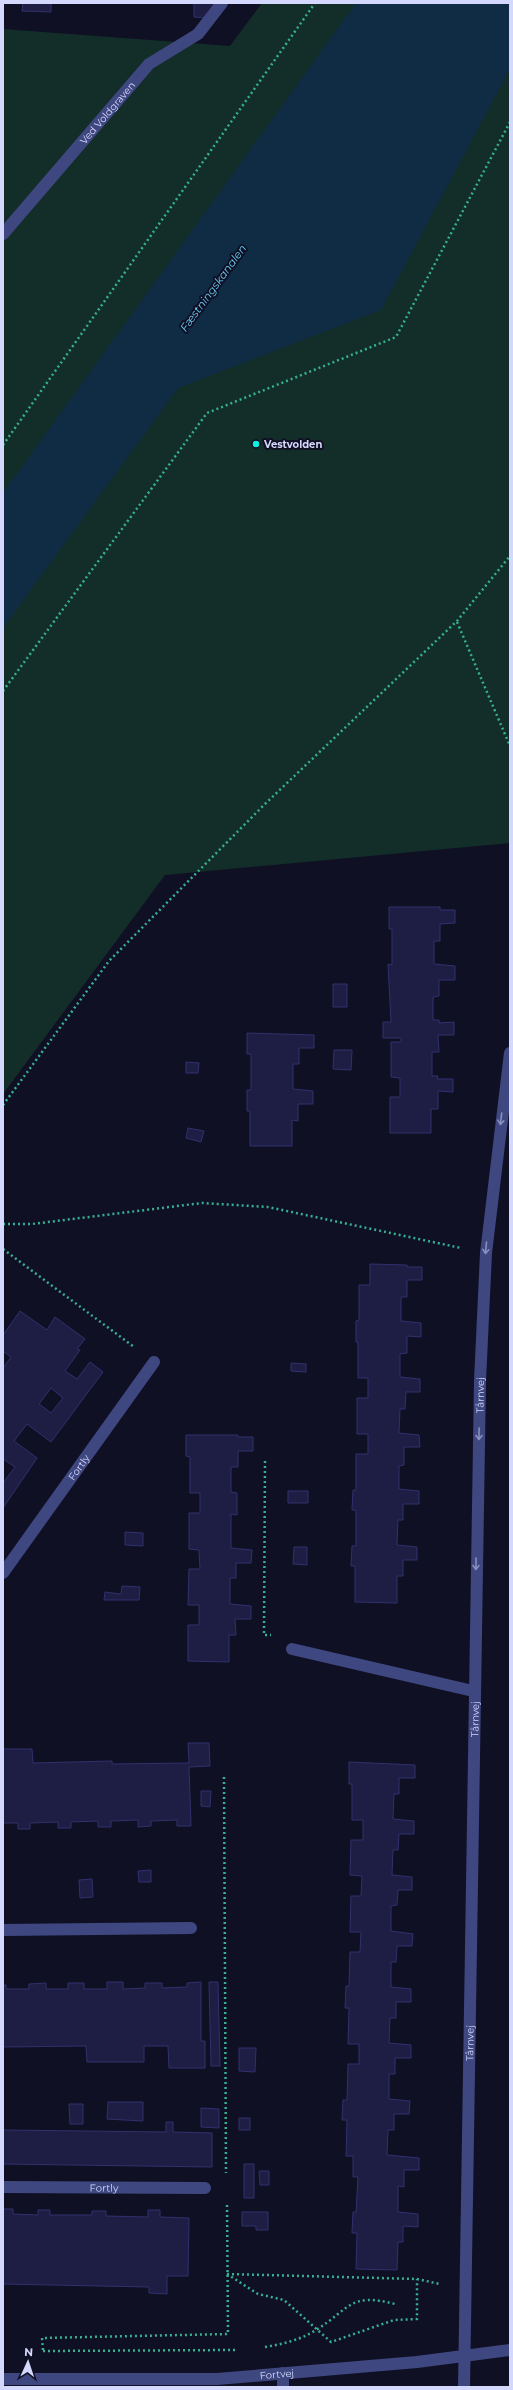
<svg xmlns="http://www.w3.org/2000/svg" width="513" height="2390" font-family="Montserrat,sans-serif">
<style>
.green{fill:#132e28}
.water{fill:#0f2c44}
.building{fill:#1e1d44;stroke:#31306e;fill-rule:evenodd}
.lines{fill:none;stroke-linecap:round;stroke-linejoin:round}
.path{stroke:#36b092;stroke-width:2.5;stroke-dasharray:2 3;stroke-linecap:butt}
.minor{stroke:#3e4780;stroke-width:12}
.oneway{stroke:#8a90be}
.poi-dot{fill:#0df0de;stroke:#101024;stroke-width:1.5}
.labels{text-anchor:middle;stroke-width:4;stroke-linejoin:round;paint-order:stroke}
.street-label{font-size:10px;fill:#d5d8fd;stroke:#101024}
.poi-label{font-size:10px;font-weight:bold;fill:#d5d8fd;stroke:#101024;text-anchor:start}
.water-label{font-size:11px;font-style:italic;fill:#69cff7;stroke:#101024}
</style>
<rect width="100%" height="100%" fill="#101024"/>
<path class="green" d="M262,3H510V843L165,875L3,1094V29L230,46Z"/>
<path class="water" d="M356,3H510V69L381,310L178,388L3,628V493Z"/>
<path class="building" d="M23,3H56H51V12L22,11Z
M194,3H218L206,18L194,17Z
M389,907H440V910H455V923L440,924V941H434V964L455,966V980H439V996L433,997V1020H439V1023L454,1022V1035H438L439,1052H432V1076H438L437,1079H453V1092L438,1091V1109H431V1133H390V1097H400V1078L391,1077V1042H401V1038H383V1022H391L388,964L392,965V929H389Z
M333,984H347V1007H333Z
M247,1033L314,1035V1048H299V1064H293V1089L313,1091V1104H298V1121L292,1120V1146H250V1111H247V1090H251V1054H247Z
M334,1050H352L351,1070L333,1069Z
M186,1062L199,1063L198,1073H186Z
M188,1128L204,1131L201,1142L186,1138Z
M370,1264L407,1265V1267H422V1280H407V1297H401V1321L421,1323V1337L407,1336V1353L400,1354V1377L420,1379V1392H406L405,1409H400L399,1433L419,1435L420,1447H404V1465L399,1466V1489L419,1491V1504H403V1520H398L397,1545L417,1547V1560H403V1576H397V1603L355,1602V1566H351L352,1546H356V1510H352L353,1490H356V1454H368V1434H357V1398H368V1378H358V1342H356V1321L359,1320V1285H370Z
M20,1311L47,1330L55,1317L85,1339L77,1349L80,1350L65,1371L77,1379L90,1362L103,1372L51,1442L27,1424L14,1441L37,1458L3,1508V1483L15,1467L3,1459V1368L11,1357L3,1351V1335ZM51,1388L63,1398L51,1413L39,1404Z
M291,1363L306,1364V1372L291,1371Z
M186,1435H238V1437H253V1451H238V1467H231V1492L237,1493V1515L231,1514V1548L252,1550L251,1563H236V1578H230V1604L251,1606V1619H235L236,1635H229V1662L188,1661V1625H199V1605H188L189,1569H200L199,1550L189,1549V1513H200V1493H190V1457L186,1456Z
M288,1491H308V1503H288Z
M125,1532L143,1533V1546L125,1545Z
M294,1547H307V1565L293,1564Z
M122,1586L140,1587L139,1600H104L105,1592L121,1594Z
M188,1743H209L210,1766L189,1767L191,1826H177V1820L151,1821V1826L138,1827V1820L111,1821V1827H98V1821L71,1822V1828H58V1822L30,1823V1829H18V1823H3V1749H32L33,1763L112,1761V1764L189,1763Z
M349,1762L415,1765V1778H399V1794H394L393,1819L414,1821V1834H399L398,1850H393L392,1875L412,1877V1890H398L397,1905L391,1906V1931L413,1934L412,1946H397L396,1962H391V1987L411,1989V2002H396V2018H390L389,2043L411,2045V2058H395V2074H389V2099L410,2101L409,2114H394V2130H388L387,2155L419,2158V2170H404V2187L398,2186V2212L418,2214V2227L403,2226V2242H398L397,2270L356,2269L357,2233H352L353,2212H356L358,2177H353V2156H346L347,2120H342L343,2100H347L348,2064H359V2044H348L349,2008H345L346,1986H349L350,1952H360L361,1932H350L351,1896H361L362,1876L350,1875L351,1840H363V1820H352V1784H349Z
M201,1791H211L210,1807L201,1806Z
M151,1870V1882H139L138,1871Z
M92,1879L93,1897L80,1898L79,1880Z
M107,1982H123V1989L145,1988V1983H162V1988L187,1987V1983L201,1982V2041H205V2068H169L168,2046H144V2062H87L86,2046L3,2047V1985H6V1989H29V1984L46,1983V1989H68V1983H84V1989H107Z
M209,1982H218L220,2066H211Z
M239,2048H256L255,2072L239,2071Z
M108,2102H143V2121L107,2119Z
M69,2104H83V2124H70Z
M201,2108L219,2109V2128L201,2127Z
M239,2118H250V2130H239Z
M166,2122H173V2132L212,2133V2167L3,2164V2130L166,2132Z
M244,2164H254V2198H244Z
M259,2171H269V2185H260Z
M3,2209H13V2214L38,2215V2210H50V2215H92V2211H106V2216L148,2217V2210H160V2217L189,2218L188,2276H167V2294L149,2293V2287L3,2284Z
M242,2212H268V2230H256V2226H242Z"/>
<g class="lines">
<path class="path" d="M3,445L315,3
M457,622L510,746
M3,691L207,413L396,337L510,122
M3,1105L109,961L265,804L457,621L510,556
M3,1224H32L202,1203L268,1207L461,1248
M3,1249L134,1347
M265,1461L264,1635H271
M224,1777L226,2173
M227,2274L258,2294L284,2300L331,2342L394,2320L417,2319V2279
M227,2274L417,2279L440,2284
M265,2347C283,2344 300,2340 316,2330C350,2309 349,2292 395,2304
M43,2350L42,2338L228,2334L227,2202
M43,2351L236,2350"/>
<g class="minor">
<path id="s1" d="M3,234L149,64L198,34L222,3"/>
<path id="s2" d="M3,1573L154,1362"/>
<path d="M292,1649L473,1691"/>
<path d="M3,1930L191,1928"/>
<path id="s3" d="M3,2187L205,2188"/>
<path id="s4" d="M3,2379H217L417,2362L510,2350"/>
<path d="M283,2387V2373"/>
<path id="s5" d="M464,2387L480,1381L486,1253L510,1053"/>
</g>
</g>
<defs><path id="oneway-shaft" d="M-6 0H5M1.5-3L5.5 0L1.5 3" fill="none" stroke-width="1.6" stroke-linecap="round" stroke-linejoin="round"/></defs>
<g class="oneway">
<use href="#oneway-shaft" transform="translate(501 1119) rotate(97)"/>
<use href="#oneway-shaft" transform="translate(486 1248) rotate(95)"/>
<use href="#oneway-shaft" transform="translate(479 1434) rotate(91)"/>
<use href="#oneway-shaft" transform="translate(476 1564) rotate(91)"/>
</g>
<circle class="poi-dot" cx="256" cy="444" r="4"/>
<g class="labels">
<g class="street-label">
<text dy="4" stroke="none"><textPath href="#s1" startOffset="160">Ved Voldgraven</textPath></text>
<text dy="4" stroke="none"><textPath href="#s5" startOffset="992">Tårnvej</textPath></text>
<text dy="4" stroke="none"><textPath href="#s2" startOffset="130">Fortly</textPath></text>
<text dy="4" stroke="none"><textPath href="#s5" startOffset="668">Tårnvej</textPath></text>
<text dy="4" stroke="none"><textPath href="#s5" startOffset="344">Tårnvej</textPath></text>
<text dy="4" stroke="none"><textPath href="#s3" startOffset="101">Fortly</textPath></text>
<text dy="4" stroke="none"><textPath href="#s4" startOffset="274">Fortvej</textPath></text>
</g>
<g class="poi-label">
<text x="264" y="448">Vestvolden</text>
</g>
<g class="water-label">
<text transform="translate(213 288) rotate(-54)" y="4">Fæstningskanalen</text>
</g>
</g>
<rect width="513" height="2390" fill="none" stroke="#d5d8fd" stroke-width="8"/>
<g transform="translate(28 2362) rotate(3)" stroke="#101024" stroke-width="3" paint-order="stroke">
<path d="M0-3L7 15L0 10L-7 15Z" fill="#d5d8fd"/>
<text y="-6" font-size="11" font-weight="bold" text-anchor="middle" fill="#d5d8fd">N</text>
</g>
</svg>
